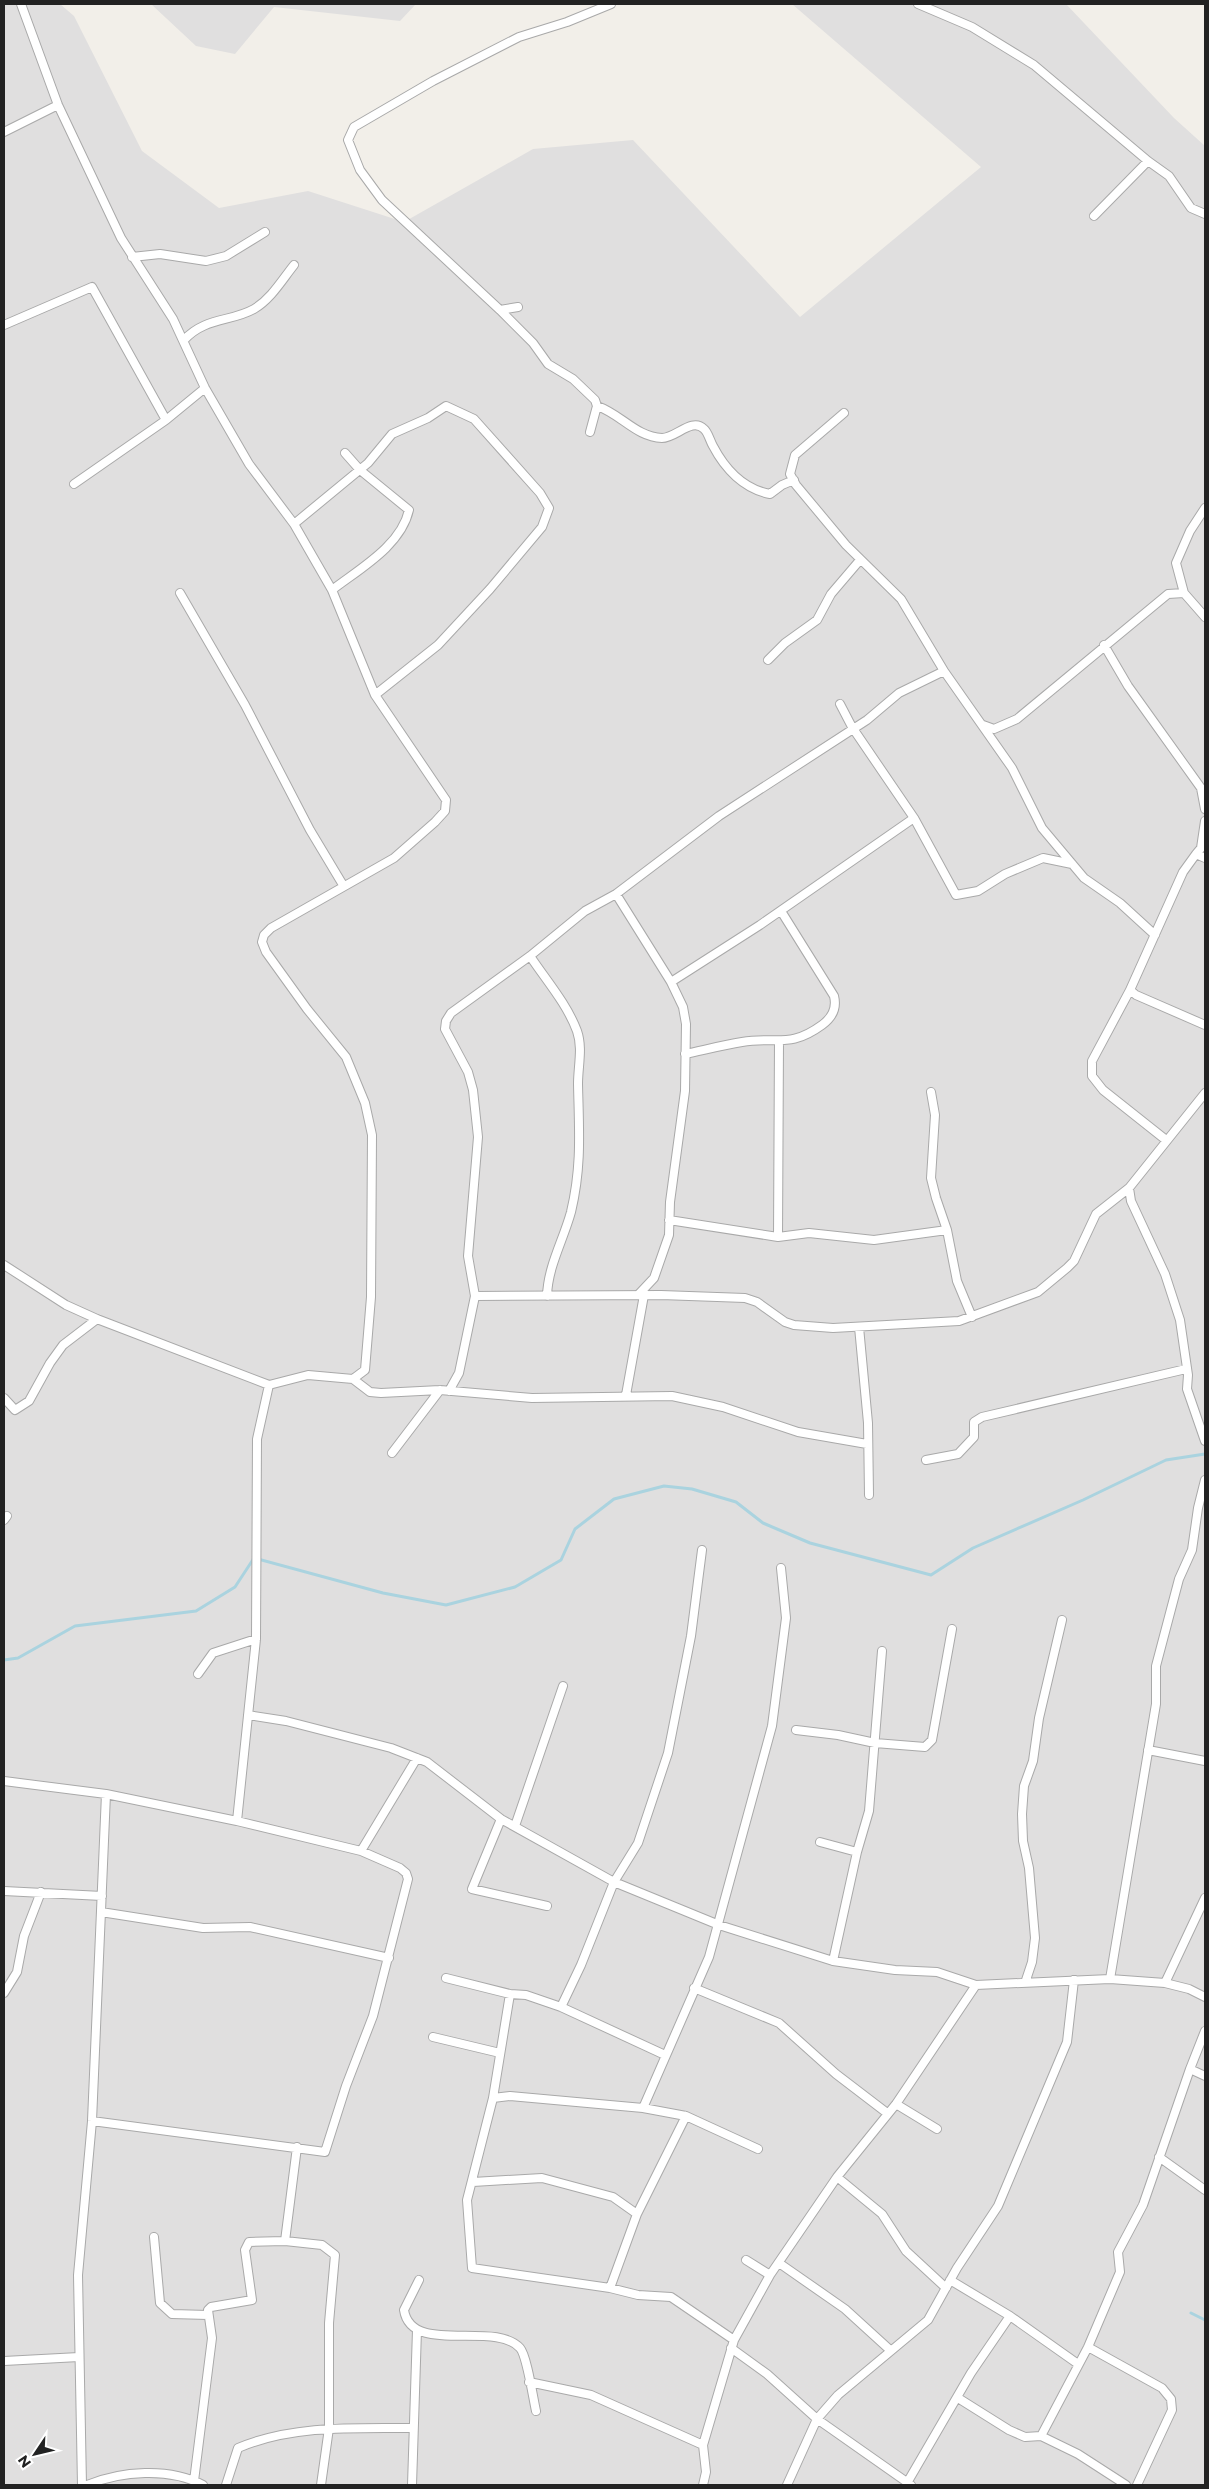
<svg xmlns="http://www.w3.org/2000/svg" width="1209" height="2489" font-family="Montserrat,sans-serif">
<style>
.residential{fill:#e0dfdf}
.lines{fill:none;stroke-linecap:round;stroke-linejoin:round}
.stream{stroke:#aad3df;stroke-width:3}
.street-casing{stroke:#a9a9a9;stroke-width:10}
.street{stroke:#fff;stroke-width:8}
</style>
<rect width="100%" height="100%" fill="#f2efe9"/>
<path class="residential" d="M4,4H60L74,16L142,151L219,208L308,191L404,222L533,149L633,140L800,317L981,167L792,4H1066L1174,118L1205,146V2485H4Z
M151,4H416L400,21L274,7L235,54L196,46Z"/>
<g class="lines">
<path class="stream" d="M4,1660L18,1658L75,1626L196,1611L235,1587L254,1558L383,1593L446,1605L515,1587L561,1560L575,1529L614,1499L664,1486L692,1489L736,1502L763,1523L810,1543L931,1575L973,1548L1083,1500L1166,1460L1205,1454
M1191,2313L1205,2320"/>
<defs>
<path id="street" d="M918,4L972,27L1034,65L1148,161L1169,176L1191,208L1205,214
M4,132L58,105
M1094,216L1148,161
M132,257L160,254L206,261L226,256L265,232
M518,307L500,310L382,200L360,170L348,140L354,127L433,81L519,37L567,22L611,4
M500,310L533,343L548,364L573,379L595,400L597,406L590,432
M4,325L92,287L166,420L205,388
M184,340C205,317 231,322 254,309C271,299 282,280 294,265
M597,406C621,414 636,437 662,438C676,438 692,417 704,429C708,432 710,441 713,446C725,469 744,489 770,494L782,485L794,480
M844,413L795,455L790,474L796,485L846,545L901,599L944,671L1012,768L1042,828L1084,878L1120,903L1155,935
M74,484L166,420
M294,524L368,463L392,434L428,418L446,406L474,419L540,493L549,508L542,527L490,589L438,645L375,695
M332,590C359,569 401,546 409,510L360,470L345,453
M180,593L245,705L310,830L343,885
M1184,593L1176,563L1190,531L1205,508
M1104,645L1128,686L1201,788L1205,809
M768,660L785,643L817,620L831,594L860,560
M983,725L994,729L1017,719L1168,594L1184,593L1205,617
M914,818L956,895L978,891L1005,874L1043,858L1072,864
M1196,854L1201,848L1205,821
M1205,858L1196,854L1183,872L1130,990L1136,995L1205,1025
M616,894L671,982L683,1007L686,1024L685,1091L670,1202L669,1235L654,1278L638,1295
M530,956C546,980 567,1004 577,1031C583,1048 578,1066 578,1084C579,1130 582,1166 571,1212C563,1241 548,1266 547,1296
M671,982L760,925L914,818L852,727L840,704
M1130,990L1092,1061V1076L1103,1090L1166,1140
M685,1054C704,1050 723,1045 742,1042C777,1036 789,1049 822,1025C833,1017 837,1008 834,996L781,911
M931,1092L935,1115L931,1178L936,1198L947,1230L957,1281L972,1317
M1129,1188L1131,1201L1165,1274L1180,1320L1188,1375L1187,1389L1205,1441
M669,1220L778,1237L809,1233L874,1240L947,1230
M778,1237L779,1041
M4,1265L66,1305L97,1319L269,1385L308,1375L353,1379L365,1370L371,1297L372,1135L365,1103L346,1057L307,1009L266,952L262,942L264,935L271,928L394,858L435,822L445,811L446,800L375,695L332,590L294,524L249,464L205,388L173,319L121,238L58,105L21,4
M475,1296L661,1295L745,1298L757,1302L785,1322L794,1325L833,1328L959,1321L1038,1292L1067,1268L1074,1261L1096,1214L1129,1188L1205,1093
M859,1327L868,1423L869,1495
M353,1379L370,1392L381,1393L440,1390L532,1398L672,1396L723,1407L798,1432L867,1444
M449,1391L459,1373L475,1296L468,1256L478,1137L473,1090L468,1072L445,1029L446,1021L451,1013L530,956L585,911L616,894L719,816L867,720L899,693L944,671
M626,1395L644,1295
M4,1398L15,1410L29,1401L50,1363L63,1345L97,1319
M392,1453L440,1390
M926,1460L958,1454L974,1437V1422L982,1417L1186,1369
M4,1520L7,1516
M702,1550L691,1636L668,1753L638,1843L614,1882L719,1925L833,1961L895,1970L937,1972L976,1985L1110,1979L1165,1983L1189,1989L1205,1997
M198,1674L213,1653L256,1639
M248,1715L286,1721L391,1748L427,1762L501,1819L614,1882L581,1965L561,2007L526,1995L510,1994L493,2098L467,2200L472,2268L610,2288L638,2295L671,2297L734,2340
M796,1730L838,1735L875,1743L925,1747L932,1740L952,1629
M1148,1750L1205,1761
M4,1781L106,1794L237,1821L361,1851L400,1868L406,1873L408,1879L373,2016L346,2086L325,2152L92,2121
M501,1819L472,1889L547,1906
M237,1821L256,1639L257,1439L269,1385
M515,1826L563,1686
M820,1842L857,1852
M361,1851L417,1758
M4,1891L102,1896
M101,1912L203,1928L250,1927L389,1958
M833,1961L857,1852L869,1811L882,1651
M446,1978L510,1994
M1110,1979L1156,1704V1666L1179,1579L1192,1550L1198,1508L1205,1480
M1025,1983L1032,1962L1035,1938L1029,1868L1023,1841L1022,1814L1024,1786L1033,1761L1039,1718L1062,1620
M1165,1983L1205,1898
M694,1988L779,2023L836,2074L887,2113
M4,1993L17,1972L24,1936L41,1892
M561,2007L665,2055
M433,2037L500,2053
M1190,2069L1205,2076
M493,2098L510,2096L643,2108L686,2116L758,2149
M896,2104L937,2129
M643,2108L709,1957L772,1726L786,1618L781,1568
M1159,2157L1205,2190
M837,2177L882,2214L906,2251L946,2288
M473,2182L542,2178L613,2197L637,2214
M154,2237L160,2303L172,2314L208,2315
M285,2241L297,2147
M746,2260L770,2275
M779,2263L845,2309L890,2350
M419,2280L404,2310C411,2356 495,2320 520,2348C527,2356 533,2398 536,2411
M950,2280L1010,2316L1078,2364
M610,2288L637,2214L686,2116
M1088,2347L1162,2388L1171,2399L1172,2410L1137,2485
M731,2348L767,2374L817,2419L911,2485
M4,2361L79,2357
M529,2382L591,2395L703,2445
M958,2398L1009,2430L1025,2437L1041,2436L1078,2454L1126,2485
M1041,2436L1088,2347L1120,2272L1118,2252L1143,2205L1190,2069L1205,2031
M194,2481L212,2338L208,2310L211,2307L252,2300L245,2250L249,2242L285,2241L322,2245L335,2255L329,2323V2428L321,2485
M907,2483L971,2373L1010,2316
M82,2485L78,2275L92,2121L106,1794
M87,2485C121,2471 169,2467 203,2485
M226,2485L238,2448C292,2425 354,2428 413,2428
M412,2485L417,2330
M703,2485L706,2472L703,2445L734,2340L770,2275L837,2177L896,2104L976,1985
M787,2485L817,2419L838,2395L928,2320L957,2268L998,2206L1067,2042L1074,1980"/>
</defs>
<use href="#street" class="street-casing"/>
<use href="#street" class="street"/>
</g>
<rect width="1209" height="2489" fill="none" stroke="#222222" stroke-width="10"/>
<g transform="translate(35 2454) rotate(235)" stroke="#ffffff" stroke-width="4" paint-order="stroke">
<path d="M0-4L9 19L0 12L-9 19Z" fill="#222222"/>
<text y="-8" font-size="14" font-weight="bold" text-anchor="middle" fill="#222222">N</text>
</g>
</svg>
